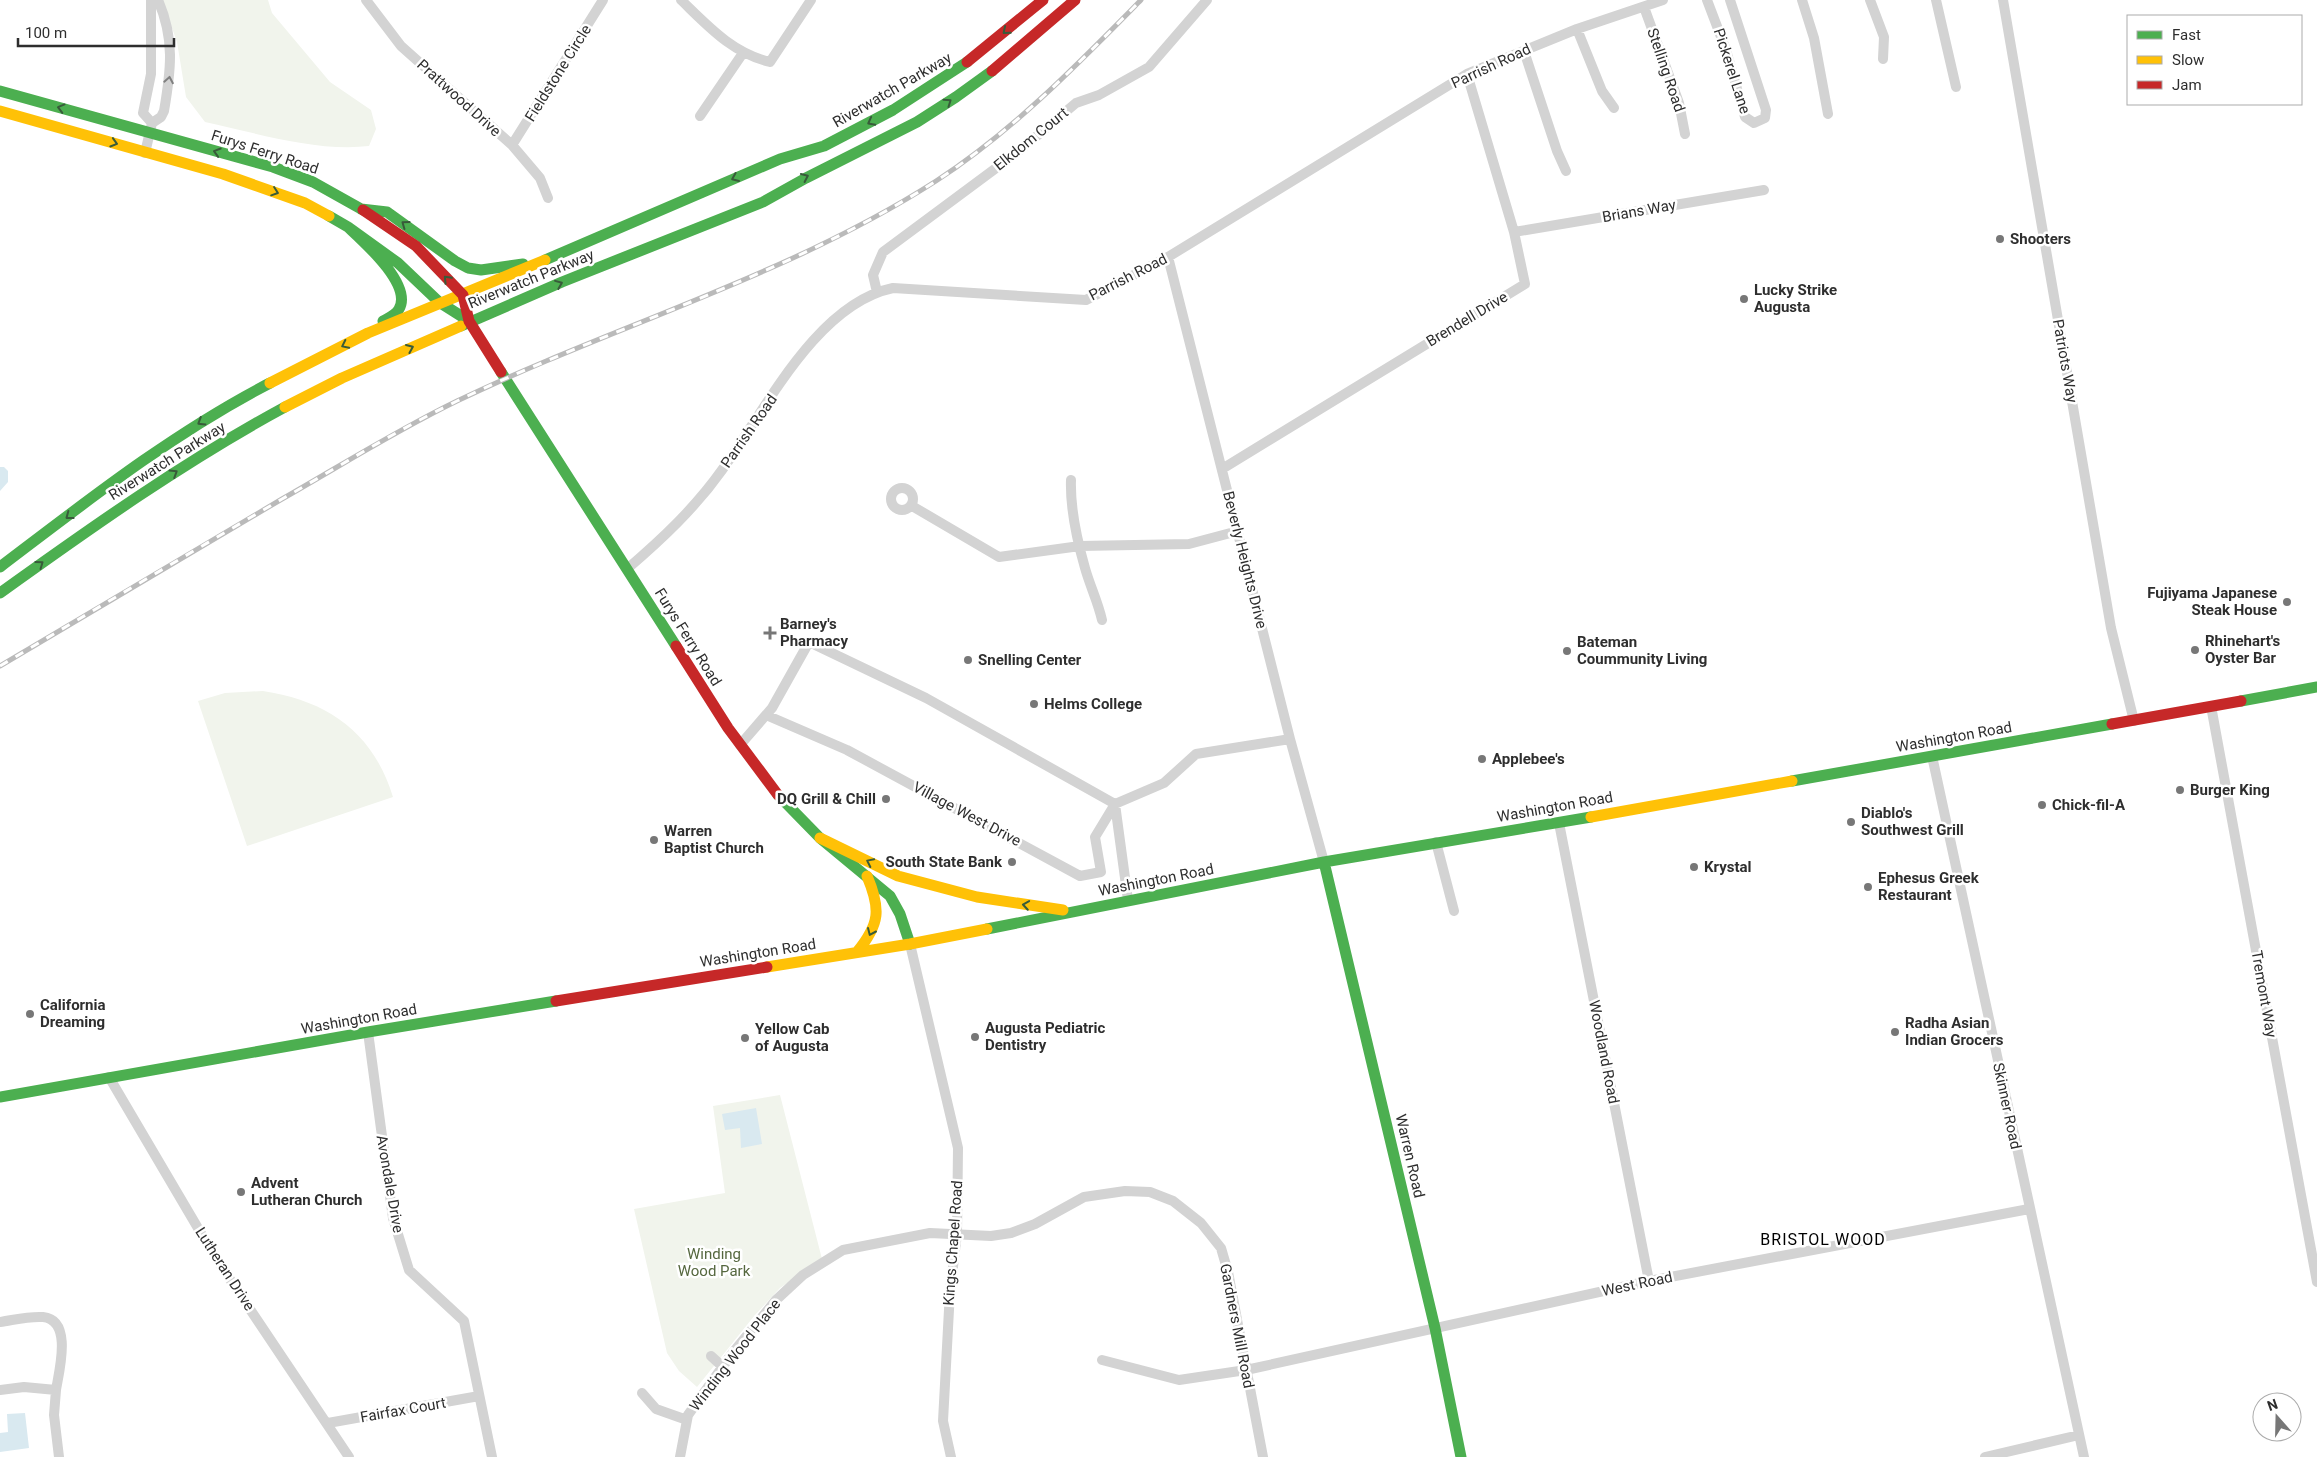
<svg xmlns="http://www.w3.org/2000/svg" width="2317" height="1457" font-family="Roboto,sans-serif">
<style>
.green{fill:#f1f4ec}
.water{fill:#d9e9f0}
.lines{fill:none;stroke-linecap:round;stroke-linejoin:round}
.street{stroke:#d3d3d3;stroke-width:10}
.fast{stroke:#4caf50;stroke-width:11}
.slow{stroke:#ffc107;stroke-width:11}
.jam{stroke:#c62828;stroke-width:11}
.rail-casing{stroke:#bababa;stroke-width:5}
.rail{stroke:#fff;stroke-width:3;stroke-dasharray:9;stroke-linecap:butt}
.oneway{stroke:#385b3a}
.oneway2{stroke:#808080}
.poi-dot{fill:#777;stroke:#fff;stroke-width:2}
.labels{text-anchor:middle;stroke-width:5;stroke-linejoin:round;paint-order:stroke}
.street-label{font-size:15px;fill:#2e2e2e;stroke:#fff}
.poi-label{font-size:15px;font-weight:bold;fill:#2e2e2e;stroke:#fff;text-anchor:start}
.park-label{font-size:15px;fill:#55673e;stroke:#fff}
.neighbourhood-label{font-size:16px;letter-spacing:1px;fill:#000;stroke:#fff}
</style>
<rect width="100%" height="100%" fill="#fff"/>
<path class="green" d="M162,0H268L272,13L330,82L371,110L376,129L369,146C317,152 256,133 205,122L186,97L177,42Z
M263,691C328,701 373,732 393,797L247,846L198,701L225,693Z
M780,1095L822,1259L780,1288L755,1315L697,1387L679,1371L667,1353L634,1209L725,1193L713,1106Z"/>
<path class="water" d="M0,467H4L8,471V482L0,491Z
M756,1108L762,1144L741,1148L740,1128L725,1130L722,1114Z
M25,1413L29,1448L0,1452V1433L8,1432L7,1414Z"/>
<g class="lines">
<path class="street" d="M151,0V74L143,113L152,123
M366,0L401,46L512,145L540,178L548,198
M681,0C708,26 732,53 770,62L811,0
M1707,0L1726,50L1745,117L1754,123L1765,118L1766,110L1730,0
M1802,0L1814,38L1828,114
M1870,0L1884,37L1883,59
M1936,0L1956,87
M2003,0L2111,628L2134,721
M1644,7L1679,103L1685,134
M1577,29L1602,91L1614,108
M1524,51L1557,151L1566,171
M700,116L743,53
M512,145L603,0
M145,153L152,123L161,117L164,111C171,70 175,39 158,0
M1514,232L1764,190
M1168,257L1290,739L1324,862
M877,292L873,275L883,252L1019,151L1076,103L1099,95L1149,67L1207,0
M1222,469L1525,284L1514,232L1467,74
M1071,480C1070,509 1077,540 1085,568C1090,586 1098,602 1102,620
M891 499a11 11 0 1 1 22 0a11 11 0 1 1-22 0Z
M912,506L999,557L1080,546L1189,544L1238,531
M627,569C662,539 695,508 722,470C765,411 816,304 893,288L1086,300L1168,257L1467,74L1577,29L1663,0
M2211,706L2317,1282
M766,715L847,750L1080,876L1101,872L1095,837L1115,804L1164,783L1196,754L1290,739
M740,745L772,708L809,642L926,698L1115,804
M1932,756L2084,1457
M1115,804L1128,900
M1559,823L1649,1281
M1436,842L1454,911
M910,944L958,1148L957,1234L950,1291L943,1421L951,1457
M368,1032L393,1218L409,1270L464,1321L492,1457
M109,1077L215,1257L349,1457
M0,1322C14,1320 28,1316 43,1317C73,1320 59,1371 56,1390
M711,1356L723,1367
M1102,1360L1179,1380L1246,1370L1649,1281L2029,1209
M0,1390L24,1387L56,1390L54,1415L59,1457
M642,1393L656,1409L687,1420
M328,1423L479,1396
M680,1457L688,1415L731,1355L776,1300L803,1275L843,1250L930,1233L991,1236L1011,1233L1035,1224L1084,1197L1125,1191L1150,1192L1173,1201L1201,1223L1221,1248L1228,1272L1263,1457
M1985,1457L2079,1435"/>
<path class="fast" d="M0,91L273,167L313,182L363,210
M361,209L387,212L455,261L468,268L481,270L523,264
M329,216L348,227L398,263L439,302L469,321
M348,227C364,242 413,285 399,309C396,315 388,318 383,321
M545,260L780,159L824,146L893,110L967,62
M461,326L562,282L763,202L806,178L917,122L956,97L992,71
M501,372L676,646
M0,567C87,501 173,433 270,383
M0,593C92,527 185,461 285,407
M2241,701L2317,687
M1792,781L2112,724
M778,795L820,838L890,896L900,914L910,944
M1324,862L1435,1328L1461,1457
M987,929L1324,862L1591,817
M0,1097L368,1032L556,1001"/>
<path class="slow" d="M0,111L223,174L305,203L329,216
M270,383L368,333L545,260
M285,407L342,378L461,326
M1591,817L1792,781
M820,838L898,876L977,897L1063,910
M857,952C880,924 881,909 867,876
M767,967L910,944L987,929"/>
<path class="jam" d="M967,62L1043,0
M992,71L1075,0
M363,210L416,246L463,295L469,321L501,372
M676,646L728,728L778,795
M2112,724L2241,701
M556,1001L767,967"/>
<defs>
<path id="rail" d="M0,666C94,610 188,554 282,499C340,466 397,430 457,401C615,325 788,276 936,181C1013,131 1077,65 1141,0"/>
</defs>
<use href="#rail" class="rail-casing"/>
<use href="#rail" class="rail"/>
</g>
<defs><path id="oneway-chevron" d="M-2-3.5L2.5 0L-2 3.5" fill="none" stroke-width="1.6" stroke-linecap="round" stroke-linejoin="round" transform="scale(1.25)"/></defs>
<g class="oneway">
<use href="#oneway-chevron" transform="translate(1006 31) rotate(140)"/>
<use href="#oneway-chevron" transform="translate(948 102) rotate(-35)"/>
<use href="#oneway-chevron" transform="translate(61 108) rotate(-165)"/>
<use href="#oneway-chevron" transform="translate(871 122) rotate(152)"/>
<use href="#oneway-chevron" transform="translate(114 143) rotate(17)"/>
<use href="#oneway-chevron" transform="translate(217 152) rotate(-163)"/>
<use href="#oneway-chevron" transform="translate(805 177) rotate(-25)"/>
<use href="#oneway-chevron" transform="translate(735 178) rotate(157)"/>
<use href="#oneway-chevron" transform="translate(275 192) rotate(19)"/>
<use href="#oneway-chevron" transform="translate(405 224) rotate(-144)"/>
<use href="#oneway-chevron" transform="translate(447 279) rotate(-134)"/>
<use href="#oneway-chevron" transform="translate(559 284) rotate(-22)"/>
<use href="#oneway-chevron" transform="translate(345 345) rotate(154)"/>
<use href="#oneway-chevron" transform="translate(410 348) rotate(-23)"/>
<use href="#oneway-chevron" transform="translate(201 422) rotate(148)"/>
<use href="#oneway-chevron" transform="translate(174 473) rotate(-32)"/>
<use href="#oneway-chevron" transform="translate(69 516) rotate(143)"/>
<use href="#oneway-chevron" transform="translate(40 564) rotate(-36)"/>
<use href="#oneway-chevron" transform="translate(870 862) rotate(-154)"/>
<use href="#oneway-chevron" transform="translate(1026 905) rotate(-171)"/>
<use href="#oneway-chevron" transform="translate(871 932) rotate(114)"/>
</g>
<use class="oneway2" href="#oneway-chevron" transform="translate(169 80) rotate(-80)"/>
<g class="poi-dot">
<circle cx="2000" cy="239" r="5"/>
<circle cx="1744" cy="299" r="5"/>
<circle cx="2287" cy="602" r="5"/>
<path d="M767.5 625.5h5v5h5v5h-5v5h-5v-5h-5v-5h5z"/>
<circle cx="2195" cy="650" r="5"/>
<circle cx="1567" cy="651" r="5"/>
<circle cx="968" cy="660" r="5"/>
<circle cx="1034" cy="704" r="5"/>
<circle cx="1482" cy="759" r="5"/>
<circle cx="2180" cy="790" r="5"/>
<circle cx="886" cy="799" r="5"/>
<circle cx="2042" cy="805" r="5"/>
<circle cx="1851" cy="822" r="5"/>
<circle cx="654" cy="840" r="5"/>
<circle cx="1012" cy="862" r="5"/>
<circle cx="1694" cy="867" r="5"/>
<circle cx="1868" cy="887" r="5"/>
<circle cx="30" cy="1014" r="5"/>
<circle cx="1895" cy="1032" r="5"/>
<circle cx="975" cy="1037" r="5"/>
<circle cx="745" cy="1038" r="5"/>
<circle cx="241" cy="1192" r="5"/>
</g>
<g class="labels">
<g class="street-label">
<text transform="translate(1491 66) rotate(-25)" y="5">Parrish Road</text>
<text transform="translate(1666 70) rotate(71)" y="5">Stelling Road</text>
<text transform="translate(1732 71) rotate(72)" y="5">Pickerel Lane</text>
<text transform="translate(558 73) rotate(-58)" y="5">Fieldstone Circle</text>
<text transform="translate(892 90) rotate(-30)" y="5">Riverwatch Parkway</text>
<text transform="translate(459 98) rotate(42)" y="5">Prattwood Drive</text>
<text transform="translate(1031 139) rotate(-39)" y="5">Elkdom Court</text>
<text transform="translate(265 152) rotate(18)" y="5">Furys Ferry Road</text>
<text transform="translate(1639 211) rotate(-10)" y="5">Brians Way</text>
<text transform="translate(1128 277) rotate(-27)" y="5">Parrish Road</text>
<text transform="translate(531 279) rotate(-22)" y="5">Riverwatch Parkway</text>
<text transform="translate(1467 319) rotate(-31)" y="5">Brendell Drive</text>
<text transform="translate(2065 361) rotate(80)" y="5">Patriots Way</text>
<text transform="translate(749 431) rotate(-55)" y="5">Parrish Road</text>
<text transform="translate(167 461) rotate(-32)" y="5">Riverwatch Parkway</text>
<text transform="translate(1245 560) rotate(76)" y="5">Beverly Heights Drive</text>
<text transform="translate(688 637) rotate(58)" y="5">Furys Ferry Road</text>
<text transform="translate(1954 737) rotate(-10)" y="5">Washington Road</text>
<text transform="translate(1555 807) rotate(-10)" y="5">Washington Road</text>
<text transform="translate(967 814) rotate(28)" y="5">Village West Drive</text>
<text transform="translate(1156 880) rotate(-11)" y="5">Washington Road</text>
<text transform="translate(758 953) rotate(-9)" y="5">Washington Road</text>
<text transform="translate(2264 994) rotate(80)" y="5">Tremont Way</text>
<text transform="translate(359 1019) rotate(-10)" y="5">Washington Road</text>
<text transform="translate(1604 1052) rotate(79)" y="5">Woodland Road</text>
<text transform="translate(2007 1106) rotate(78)" y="5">Skinner Road</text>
<text transform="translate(1410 1156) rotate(77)" y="5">Warren Road</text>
<text transform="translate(390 1184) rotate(80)" y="5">Avondale Drive</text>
<text transform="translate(953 1243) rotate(-86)" y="5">Kings Chapel Road</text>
<text transform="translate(225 1269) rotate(57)" y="5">Lutheran Drive</text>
<text transform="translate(1637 1284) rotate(-12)" y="5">West Road</text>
<text transform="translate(1237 1326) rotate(79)" y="5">Gardners Mill Road</text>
<text transform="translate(735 1355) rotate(-52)" y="5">Winding Wood Place</text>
<text transform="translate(403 1410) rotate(-10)" y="5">Fairfax Court</text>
</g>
<g class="poi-label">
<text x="2010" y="244">Shooters</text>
<text x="1754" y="295">Lucky Strike<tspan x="1754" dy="17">Augusta</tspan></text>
<text x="2277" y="598" text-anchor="end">Fujiyama Japanese<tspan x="2277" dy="17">Steak House</tspan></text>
<text x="780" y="629">Barney's<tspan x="780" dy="17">Pharmacy</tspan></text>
<text x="2205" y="646">Rhinehart's<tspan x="2205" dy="17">Oyster Bar</tspan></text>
<text x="1577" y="647">Bateman<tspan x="1577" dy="17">Coummunity Living</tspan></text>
<text x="978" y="665">Snelling Center</text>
<text x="1044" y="709">Helms College</text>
<text x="1492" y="764">Applebee's</text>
<text x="2190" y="795">Burger King</text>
<text x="876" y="804" text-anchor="end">DQ Grill &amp; Chill</text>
<text x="2052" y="810">Chick-fil-A</text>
<text x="1861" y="818">Diablo's<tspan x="1861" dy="17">Southwest Grill</tspan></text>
<text x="664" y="836">Warren<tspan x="664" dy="17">Baptist Church</tspan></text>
<text x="1002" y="867" text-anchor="end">South State Bank</text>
<text x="1704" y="872">Krystal</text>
<text x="1878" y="883">Ephesus Greek<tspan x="1878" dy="17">Restaurant</tspan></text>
<text x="40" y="1010">California<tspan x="40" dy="17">Dreaming</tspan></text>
<text x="1905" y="1028">Radha Asian<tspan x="1905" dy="17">Indian Grocers</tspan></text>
<text x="985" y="1033">Augusta Pediatric<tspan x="985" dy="17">Dentistry</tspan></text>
<text x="755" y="1034">Yellow Cab<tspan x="755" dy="17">of Augusta</tspan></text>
<text x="251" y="1188">Advent<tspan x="251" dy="17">Lutheran Church</tspan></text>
</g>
<g class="park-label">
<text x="714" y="1259">Winding<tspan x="714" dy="17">Wood Park</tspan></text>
</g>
<g class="neighbourhood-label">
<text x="1823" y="1245">BRISTOL WOOD</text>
</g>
</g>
<rect x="2127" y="15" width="175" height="90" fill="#ffffff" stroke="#ababab"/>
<rect x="2137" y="31" width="25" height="8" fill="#4caf50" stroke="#ababab"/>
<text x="2172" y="40" font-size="15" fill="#2e2e2e">Fast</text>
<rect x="2137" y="56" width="25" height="8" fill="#ffc107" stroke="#ababab"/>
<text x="2172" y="65" font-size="15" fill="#2e2e2e">Slow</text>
<rect x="2137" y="81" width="25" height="8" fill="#c62828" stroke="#ababab"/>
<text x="2172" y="90" font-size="15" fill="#2e2e2e">Jam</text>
<g transform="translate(2277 1417) rotate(340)"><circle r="24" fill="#ffffff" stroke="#ababab"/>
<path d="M0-4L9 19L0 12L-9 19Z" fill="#777777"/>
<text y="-8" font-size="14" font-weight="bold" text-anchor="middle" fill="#2e2e2e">N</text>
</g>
<path d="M18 38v8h156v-8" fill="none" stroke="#2e2e2e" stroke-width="2.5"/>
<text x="25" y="38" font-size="15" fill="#2e2e2e" stroke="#ffffff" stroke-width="4" paint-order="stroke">100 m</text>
</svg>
